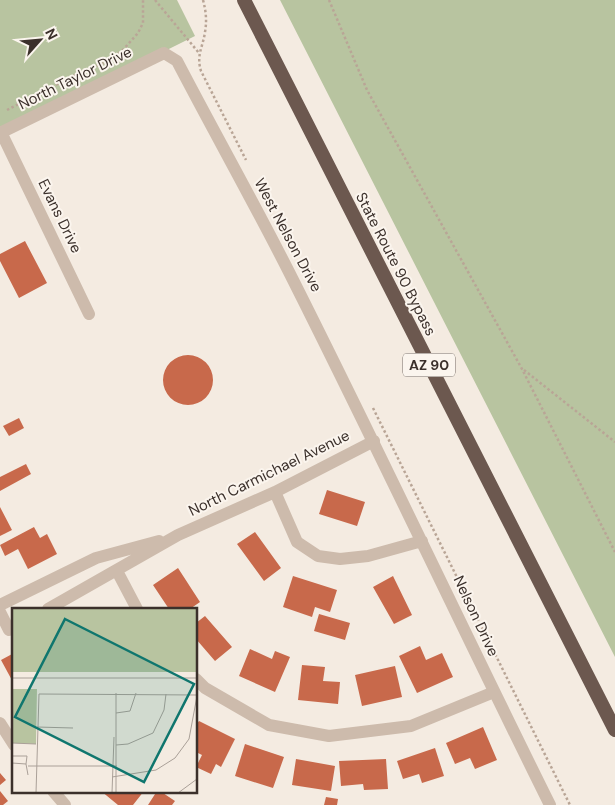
<svg xmlns="http://www.w3.org/2000/svg" width="615" height="805" font-family="'DM Sans',sans-serif">
<style>
.green{fill:#b8c4a0}
.building{fill:#c8694b}
.lines{fill:none;stroke-linecap:round;stroke-linejoin:round}
.path{stroke:#b9a596;stroke-width:2.5;stroke-dasharray:2.5 2.5;stroke-linecap:butt}
.minor{stroke:#cdbbac;stroke-width:12}
.trunk{stroke:#6c584f;stroke-width:14}
.labels{text-anchor:middle;stroke-width:4;stroke-linejoin:round;paint-order:stroke}
.shield{fill:#fbf5ee;stroke:#756b66;stroke-width:1}
.shield-label{font-size:14px;font-weight:bold;fill:#3b302b}
.street-label{font-size:15px;fill:#3b302b;stroke:#fbf5ee}
.inset-road{fill:none;stroke:#aaa098;stroke-width:1}
.view{fill:#0f766e;fill-opacity:0.15;stroke:#0f766e;stroke-width:2.5}
.inset-edge{fill:none;stroke:#3b302b;stroke-width:2.5}
</style>
<rect width="100%" height="100%" fill="#f4ebe1"/>
<path class="green" d="M0,0H177L195,36L0,133Z
M280,0H615V657Z"/>
<path class="building" d="M25,241L47,283L19,298L0,261V254Z
M163 380a25 25 0 1 1 50 0a25 25 0 1 1-50 0Z
M19,418L24,428L9,436L3,426Z
M26,464L31,474L0,491V477Z
M327,490L365,502L357,526L319,514Z
M0,507L12,530L0,536Z
M34,527L40,538L47,534L57,554L28,569L18,549L5,556L0,545Z
M255,532L281,568L264,581L237,544Z
M178,568L200,602L190,609H169L153,585Z
M293,576L337,590L330,612L315,607L312,617L283,607Z
M393,576L412,615L394,624L373,587Z
M319,614L350,623L345,640L314,631Z
M205,616L232,647L215,661L196,639V623Z
M420,646L426,660L442,653L453,677L417,693L399,656Z
M250,649L272,659L275,651L290,657L275,692L239,676Z
M14,653V684L1,660Z
M302,665L325,667L323,681L340,682L338,704L298,700Z
M395,666L402,697L362,706L355,675Z
M199,721L235,739L221,767L216,764L211,774L196,767L202,755L196,752V725Z
M483,727L497,760L475,769L470,758L455,764L446,743Z
M245,744L284,757L273,788L235,776Z
M435,748L444,776L422,783L419,774L403,779L397,761Z
M296,759L335,766L331,791L292,785Z
M386,759L388,789L364,790L363,784L341,786L339,761Z
M0,773L6,780L0,785Z
M0,791L8,801L3,805H0Z
M101,791H144L133,805H118Z
M157,791H160L175,801L172,805H148Z
M326,797L338,799L337,805H324Z"/>
<g class="lines">
<path class="path" d="M155,0L199,53
M203,0C206,11 207,21 205,32C203,47 196,55 201,71L246,160
M329,0L367,90L522,369L615,552
M7,110L77,74L104,63L122,51L138,33L143,23V0
M524,370L615,442
M373,408L570,805"/>
<path class="minor" d="M1,132L89,314
M0,133L164,53L177,61C214,132 253,201 289,272C378,448 462,628 550,805
M275,492L297,542L318,556L340,559L368,556L422,541
M117,571L137,609
M0,605L96,558L159,541
M48,609L178,535L275,492L374,441
M0,612L9,630
M196,679L205,688L269,725L329,736L411,726L494,692
M0,723L14,745
M53,791L65,805"/>
<path class="trunk" d="M244,0L615,730"/>
</g>
<g class="labels">
<rect class="shield" x="403" y="353.5" width="52" height="23" rx="4"/>
<g class="shield-label">
<text x="429" y="370">AZ 90</text>
</g>
<g class="street-label">
<text transform="translate(75 78) rotate(-26)" y="5">North Taylor Drive</text>
<text transform="translate(60 216) rotate(64)" y="5">Evans Drive</text>
<text transform="translate(288 235) rotate(62)" y="5">West Nelson Drive</text>
<text transform="translate(396 264) rotate(63)" y="5">State Route 90 Bypass</text>
<text transform="translate(269 473) rotate(-26)" y="5">North Carmichael Avenue</text>
<text transform="translate(476 616) rotate(65)" y="5">Nelson Drive</text>
</g>
</g>
<g transform="translate(12 608)">
<rect width="185" height="185" fill="#f4ebe1"/>
<path d="M0,0H185V64H0ZM0,81H25L24,136L0,135Z" fill="#b8c4a0"/>
<path class="inset-road" d="M0,70H185M104,85V185M104,105L118,103L124,85M25,119L61,120M0,135L24,136M104,137L116,136L141,125L152,102L154,86M0,148H15L14,156M0,155L14,156L16,167M16,158H105M100,169L144,162L163,150L177,131L185,88M24,185L27,86L185,87M100,185L102,129M166,185L185,171"/>
<path class="view" d="M53,11L182,76L132,174L3,109Z"/>
<rect width="185" height="185" class="inset-edge"/>
</g>
<g transform="translate(40 40) rotate(63)" stroke="#fbf5ee" stroke-width="4" paint-order="stroke">
<path d="M0-4L9 19L0 12L-9 19Z" fill="#3b302b"/>
<text y="-8" font-size="14" font-weight="bold" text-anchor="middle" fill="#3b302b">N</text>
</g>
</svg>
